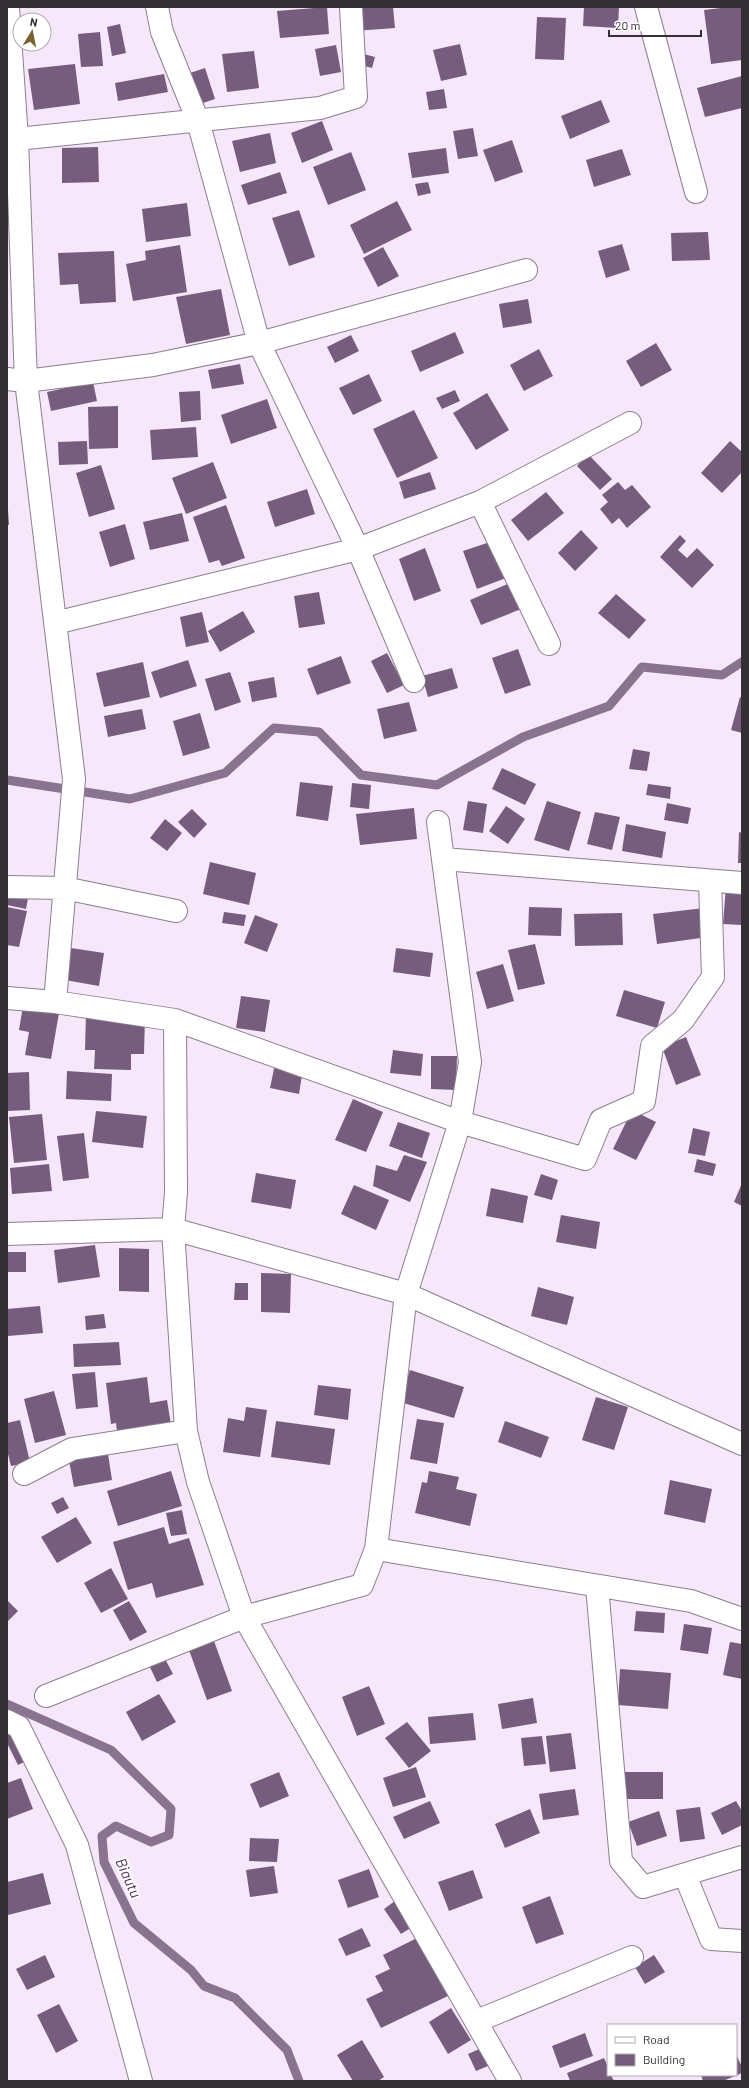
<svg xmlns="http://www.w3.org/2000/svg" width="749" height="2088" font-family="Barlow,sans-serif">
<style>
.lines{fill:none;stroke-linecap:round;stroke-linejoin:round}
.stream{stroke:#89738f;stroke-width:9}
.building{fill:#765d7e}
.minor-casing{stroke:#8b7f8f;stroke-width:24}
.minor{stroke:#fff;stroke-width:22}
.labels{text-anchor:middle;stroke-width:4;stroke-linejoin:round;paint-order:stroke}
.water-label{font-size:15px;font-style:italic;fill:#492554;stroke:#fff}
</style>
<rect width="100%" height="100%" fill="#f6e7fa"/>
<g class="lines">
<path class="stream" d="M7,780L130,799L225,773L274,728L319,732L361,775L437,785L523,737L609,706L642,667L722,675L742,662
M7,1704L111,1750L171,1809L169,1835L151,1842L116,1826L102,1836L104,1862L134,1923L191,1970L204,1986L235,1998L287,2050L299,2081"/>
</g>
<path class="building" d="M327,7L329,34L280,38L277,11Z
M353,7H393L395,28L354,31Z
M584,7H619L618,28L583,26Z
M730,7H742V60L711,64L704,10Z
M537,17L566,18L564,60L535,59Z
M120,24L126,53L112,56L107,27Z
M100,32L103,66L81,67L78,34Z
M460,44L467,75L441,81L433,50Z
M336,45L341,72L320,76L315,49Z
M254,51L259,88L227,92L222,54Z
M360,53L375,57L372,68L357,64Z
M75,64L80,104L34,110L28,69Z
M205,68L215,99L194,106L184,75Z
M164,74L168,92L118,101L115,83Z
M742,76V108L705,117L697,88Z
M444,89L447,108L429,110L426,92Z
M601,100L610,122L570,139L561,116Z
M322,121L333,150L302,163L291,133Z
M473,128L478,156L458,159L453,131Z
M270,133L276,163L240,172L232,141Z
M512,140L523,172L495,182L483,150Z
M98,147L99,182L62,183V148Z
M446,148L449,173L412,178L408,153Z
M622,149L631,175L594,187L586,160Z
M351,152L366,190L328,205L313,167Z
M280,172L287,193L248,205L241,185Z
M428,182L431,193L418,196L415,184Z
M397,201L412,230L364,254L350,225Z
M187,203L191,236L146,242L142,209Z
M299,210L315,257L289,266L272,218Z
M708,232L710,260L672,261L671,233Z
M622,244L630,270L606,278L598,251Z
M180,245L187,292L133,301L126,264L146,260L145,251Z
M383,247L399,276L378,287L363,258Z
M114,251L116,302L80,304L78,284L60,285L58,253Z
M221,289L230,335L186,344L176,297Z
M528,299L532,323L503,328L499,304Z
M455,332L464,353L420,372L411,351Z
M351,335L359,351L335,363L327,347Z
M656,343L672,370L641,387L626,361Z
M539,349L553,376L524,391L510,365Z
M240,364L244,384L212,389L208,370Z
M369,374L382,401L353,415L339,388Z
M93,382L97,401L51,411L47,392Z
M455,390L460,401L442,409L436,398Z
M200,391L201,420L181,422L179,392Z
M487,393L509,430L476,450L453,413Z
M267,399L277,428L231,444L221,415Z
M118,406V448L89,449L88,407Z
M414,410L438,458L397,478L373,429Z
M196,427L198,457L152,460L150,430Z
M87,441L88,464L59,465L58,442Z
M730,441L742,452V472L722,493L701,473Z
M588,454L612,479L600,490L577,466Z
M213,462L227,498L186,514L172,478Z
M101,465L115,509L89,517L76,473Z
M430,472L436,489L404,499L399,482Z
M618,482L625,490L632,485L651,507L627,528L619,518L612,524L600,509L608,502L602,495Z
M307,489L315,514L275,527L267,502Z
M546,492L564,513L528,541L511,520Z
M7,494L9,525H7Z
M226,505L245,558L222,566L219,560L209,563L193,517Z
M182,513L189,541L150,550L143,522Z
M125,524L135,559L110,567L99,532Z
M581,530L598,548L575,571L558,553Z
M680,535L686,541L678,550L687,558L697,548L714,565L692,588L660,557Z
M493,541L506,578L477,589L463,551Z
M425,548L441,591L414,601L399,559Z
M510,583L521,609L481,625L470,600Z
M319,592L325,624L299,628L294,596Z
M616,594L646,620L629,639L598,613Z
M243,611L255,632L220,652L208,631Z
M202,612L209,642L186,647L180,617Z
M518,649L531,685L505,694L492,658Z
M387,653L404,685L387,693L371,661Z
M341,656L351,683L317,695L307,669Z
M188,660L197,686L160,698L151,672Z
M143,662L150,697L104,707L96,673Z
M452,668L458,688L428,697L422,676Z
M230,672L241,702L215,711L205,679Z
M274,677L277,697L252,702L248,682Z
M740,697L742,698V733L731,730Z
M409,702L417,731L384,739L377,709Z
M142,709L146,729L108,737L104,716Z
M200,713L210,748L183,756L173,721Z
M633,749L650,752L647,771L629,769Z
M502,768L536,784L525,805L492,789Z
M300,782L333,786L328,821L296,816Z
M352,783L371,785L369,809L350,807Z
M648,784L671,787L670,799L646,795Z
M468,801L487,804L483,833L463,830Z
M547,801L581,812L569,851L534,840Z
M667,803L691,808L688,824L664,820Z
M506,806L525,819L508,844L489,831Z
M414,808L417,839L360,845L356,814Z
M192,809L207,824L194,838L178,822Z
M595,812L620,817L612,850L587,844Z
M165,819L182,833L167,851L150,838Z
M626,824L666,832L662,858L622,851Z
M739,832L742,833V863H738Z
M210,862L256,873L249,905L203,894Z
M726,886L742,888V925L723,924Z
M7,889L29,893L26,909L7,905Z
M7,907L27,911L19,947L7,945Z
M529,907L562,908L561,936L528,935Z
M704,908L708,937L657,944L653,914Z
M224,912L246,915L244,926L222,923Z
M622,913L623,945L575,946L574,914Z
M255,915L278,924L267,952L244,943Z
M535,944L545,984L518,990L508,950Z
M71,948L104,953L99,986L65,980Z
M396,948L433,953L430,977L393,972Z
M503,964L514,1001L487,1009L476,972Z
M624,990L665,1002L657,1028L616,1016Z
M241,996L270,1000L265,1032L236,1028Z
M23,1006L59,1013L51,1059L25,1055L29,1032L19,1030Z
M86,1014L145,1015L144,1054H131V1070L94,1069L95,1050H85Z
M686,1037L701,1075L676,1085L662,1047Z
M393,1050L423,1054L421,1076L390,1073Z
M431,1056H457L456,1090L431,1089Z
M275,1064L303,1069L299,1094L270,1088Z
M67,1071L112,1074L111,1101L66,1099Z
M29,1072L30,1110L7,1111V1073Z
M353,1099L383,1112L366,1152L335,1140Z
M632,1110L656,1122L636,1160L613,1149Z
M96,1111L147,1116L143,1148L92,1142Z
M42,1114L47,1160L14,1163L9,1117Z
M398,1122L430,1133L422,1158L389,1146Z
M693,1128L710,1132L705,1156L688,1153Z
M84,1133L89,1178L63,1181L57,1136Z
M404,1155L427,1162L410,1202L373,1186L376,1165L397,1171Z
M697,1159L716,1164L713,1176L694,1172Z
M49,1164L52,1191L12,1194L10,1168Z
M256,1173L296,1180L291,1209L251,1202Z
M541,1174L558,1180L552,1200L534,1195Z
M742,1183V1206L734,1202Z
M354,1185L389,1200L376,1230L341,1214Z
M491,1188L528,1196L523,1223L486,1216Z
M561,1215L600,1222L596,1249L556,1242Z
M95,1245L100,1277L58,1283L54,1250Z
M119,1248L149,1249V1292L119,1291Z
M7,1252H26V1272H7Z
M261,1273L291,1274L290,1313L261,1312Z
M235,1283H248V1300H234Z
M538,1287L574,1297L567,1325L531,1316Z
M40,1306L43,1333L8,1336L7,1309Z
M104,1314L106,1328L86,1330L85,1316Z
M119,1342L121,1365L74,1367L73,1344Z
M410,1370L464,1387L454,1418L400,1402Z
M95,1372L98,1407L76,1409L72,1374Z
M147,1377L150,1403L167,1400L172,1431L118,1439L116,1423L111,1424L106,1383Z
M318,1385L351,1389L348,1420L314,1415Z
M54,1391L66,1435L35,1443L24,1399Z
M596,1397L628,1407L614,1450L582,1440Z
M246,1407L267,1410L260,1457L223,1452L228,1418L244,1421Z
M417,1419L444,1423L437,1464L410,1459Z
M20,1420L30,1462L11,1466L7,1450V1423Z
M276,1421L335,1429L330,1465L271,1457Z
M505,1421L549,1437L541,1458L498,1442Z
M108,1454L112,1480L74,1487L69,1461Z
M171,1471L182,1506L118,1526L107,1491Z
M429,1471L459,1477L456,1489L477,1494L470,1526L415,1513L422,1482L427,1483Z
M670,1480L712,1489L705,1523L664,1514Z
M63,1497L69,1508L57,1514L51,1503Z
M182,1510L187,1534L171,1536L166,1513Z
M76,1517L92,1543L57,1563L41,1537Z
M164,1527L169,1544L189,1538L204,1585L156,1598L152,1583L128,1590L113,1542Z
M111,1568L128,1599L101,1613L84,1583Z
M7,1600L18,1611L7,1622Z
M129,1601L147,1632L130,1641L113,1610Z
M636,1611L665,1613L664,1633L634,1631Z
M684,1624L712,1628L708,1654L680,1650Z
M214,1641L232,1691L207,1700L189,1650Z
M730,1642L742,1644V1679L723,1675Z
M163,1655L173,1674L157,1682L148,1663Z
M620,1669L671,1673L668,1709L618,1705Z
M369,1686L385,1724L357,1736L342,1697Z
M159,1694L176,1722L142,1741L126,1712Z
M533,1698L537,1723L502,1729L498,1704Z
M473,1713L476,1740L430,1744L428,1717Z
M407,1722L431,1751L409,1768L385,1738Z
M19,1727L34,1757L18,1765L7,1743V1733Z
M571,1733L576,1769L550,1772L546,1736Z
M542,1736L546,1764L524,1766L521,1738Z
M416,1767L426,1797L393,1807L383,1778Z
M279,1772L289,1796L260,1808L250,1784Z
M620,1772H663V1799H620Z
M21,1778L33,1809L7,1819V1783Z
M575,1789L579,1815L543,1820L539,1794Z
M430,1801L440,1823L404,1839L393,1817Z
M736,1801L742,1811V1825L722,1835L711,1813Z
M700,1807L705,1839L680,1842L676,1810Z
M530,1809L540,1833L505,1848L495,1824Z
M659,1811L667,1836L637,1846L628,1822Z
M250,1838L279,1839L277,1862L249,1861Z
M274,1866L278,1893L250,1897L246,1870Z
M369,1869L379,1897L348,1908L338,1880Z
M473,1870L483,1898L449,1911L438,1882Z
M43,1873L51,1904L8,1915L7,1882Z
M550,1896L564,1934L536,1944L522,1907Z
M399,1898L417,1924L401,1934L384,1909Z
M362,1928L371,1946L346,1956L338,1939Z
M421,1936L450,1995L381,2028L366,1999L383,1991L375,1976L390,1969L383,1955Z
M45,1955L55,1977L27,1990L16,1969Z
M654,1955L665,1972L645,1984L635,1967Z
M59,2004L78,2041L56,2053L37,2015Z
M451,2008L471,2040L448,2054L429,2022Z
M585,2033L593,2056L560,2068L552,2046Z
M362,2040L384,2077L378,2081H353L337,2055Z
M488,2045L495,2063L476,2071L468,2054Z
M736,2054L742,2067V2073L723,2081H703L701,2075H736Z
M604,2058L608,2067V2075H611L614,2081H570L567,2073Z"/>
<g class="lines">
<defs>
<path id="minor" d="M8,7L17,139L26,381L74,779L55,1002
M157,7L162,32L198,121L259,343L358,549L414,681
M646,7L696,192
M7,135L17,139L320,108L356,97L351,7
M7,379L26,381L153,365L259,343L526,270
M480,502L549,644
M55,623L358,549L480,502L630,423
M443,859L742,883
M7,887L64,888L176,911
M7,998L55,1002L175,1020L460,1122L585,1159L601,1120L644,1101L652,1046L683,1020L713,977L710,881
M175,1020L176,1192L173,1229L186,1431L198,1482L244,1617L510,2081
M7,1234L173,1229L406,1294L742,1444
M24,1474L72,1449L186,1431
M376,1549L691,1601L742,1619
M597,1586L621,1861L643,1887L742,1857
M46,1696L244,1617L362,1585L376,1549L406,1294L460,1122L470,1062L438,822
M7,1721L19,1727L77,1845L141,2081
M685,1875L711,1939L742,1941
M477,2021L632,1957"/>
</defs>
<use href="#minor" class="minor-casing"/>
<use href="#minor" class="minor"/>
</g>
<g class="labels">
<g class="water-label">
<text transform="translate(128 1878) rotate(66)" y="5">Biautu</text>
</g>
</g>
<rect width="749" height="2088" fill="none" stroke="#342e35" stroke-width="16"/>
<rect x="607" y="2024" width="130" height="52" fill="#ffffff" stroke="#aeabae"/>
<rect x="615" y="2037" width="20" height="6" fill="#ffffff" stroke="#aeabae"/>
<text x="643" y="2044" font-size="12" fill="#342e35">Road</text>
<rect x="615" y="2054" width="20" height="12" fill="#765d7e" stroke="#aeabae"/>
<text x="643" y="2064" font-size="12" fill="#342e35">Building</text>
<g transform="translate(32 32) rotate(10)"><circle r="19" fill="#ffffff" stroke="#aeabae"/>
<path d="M0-3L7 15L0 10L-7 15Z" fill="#796031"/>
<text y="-6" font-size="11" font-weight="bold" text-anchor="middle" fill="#342e35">N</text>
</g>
<path d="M609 30v6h92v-6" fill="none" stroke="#342e35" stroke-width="2"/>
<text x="615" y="30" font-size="12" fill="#342e35" stroke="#ffffff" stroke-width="3" paint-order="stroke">20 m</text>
</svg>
